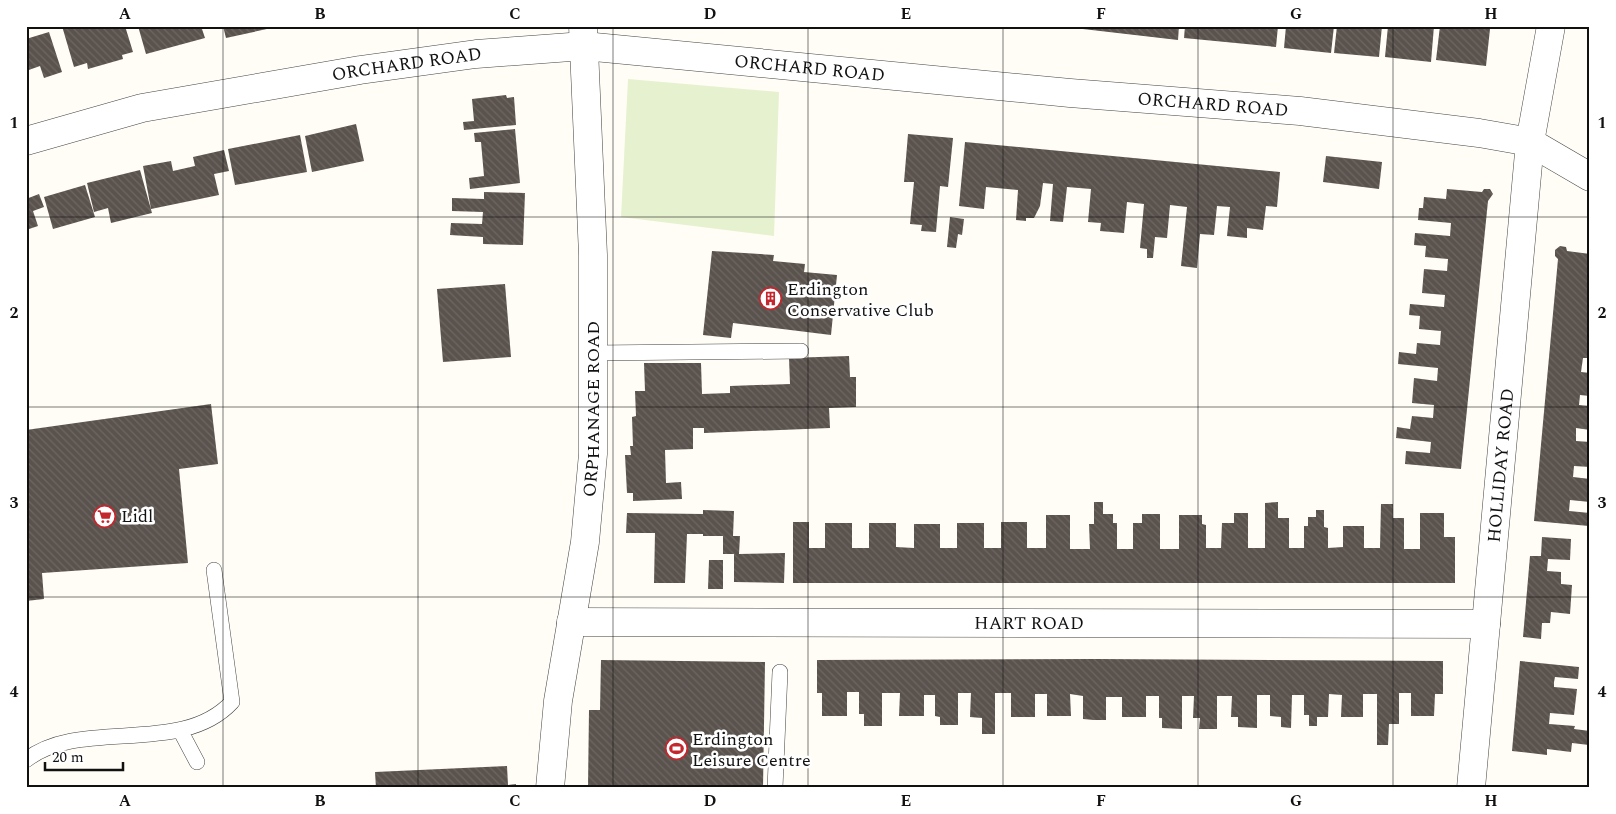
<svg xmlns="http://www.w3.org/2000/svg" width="1616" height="814" font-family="Spectral,serif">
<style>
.pitch{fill:#e6f2cf}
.building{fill:url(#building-back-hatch)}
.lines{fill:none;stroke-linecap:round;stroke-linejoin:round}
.lane-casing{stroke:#444;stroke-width:16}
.street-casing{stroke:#444;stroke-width:29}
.lane{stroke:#fff;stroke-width:15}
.street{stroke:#fff;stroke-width:28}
.grid{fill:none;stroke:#111;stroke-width:1;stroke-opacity:0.55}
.labels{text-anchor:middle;stroke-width:5;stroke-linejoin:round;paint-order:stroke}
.street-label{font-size:18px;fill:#111;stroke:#fff}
.poi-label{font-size:18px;fill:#111;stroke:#fff;text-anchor:start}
.neatline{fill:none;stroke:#111;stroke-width:2}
.grid-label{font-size:16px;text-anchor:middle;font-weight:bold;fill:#111}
</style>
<defs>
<pattern id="building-back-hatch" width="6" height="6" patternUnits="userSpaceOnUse" patternTransform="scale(1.25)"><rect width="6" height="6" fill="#5a524d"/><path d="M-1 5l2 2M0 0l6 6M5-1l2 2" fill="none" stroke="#6d6662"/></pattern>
</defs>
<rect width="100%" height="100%" fill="#fffdf5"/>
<path class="pitch" d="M628,79L779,92L774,236L621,217Z"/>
<path class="building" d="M62,26H125L133,52L122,55L123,59L88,69L87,63L74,67Z
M138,26H201L205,38L146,54Z
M223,26H276V27L226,38Z
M1057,26H1179L1178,40Z
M1185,26H1278L1276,47L1184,38Z
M1286,26H1334L1331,53L1284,48Z
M1337,26H1382L1379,57L1334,53Z
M1388,26H1434L1431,62L1385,57Z
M1440,26L1490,29L1486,66L1436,60Z
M49,32L62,72L44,78L40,66L26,71V39Z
M506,95L507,98L514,97L516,125L464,130L463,122L474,121L472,99Z
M356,124L364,161L312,172L305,136Z
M515,129L520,183L470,189L469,178L484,176L481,142H475L474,133Z
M908,134L953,138L948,187L940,186L936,232L921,231L922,225L910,224L914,182H904Z
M300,135L307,172L235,185L228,149Z
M965,142L1280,172L1277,207L1266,206L1263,230L1247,228V238L1227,236L1230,207L1217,206L1214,235L1200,234L1197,268L1181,266L1187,207L1170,205L1167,238L1155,237L1153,258H1147V249L1140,248L1144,204L1127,202L1124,233L1100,231L1101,223L1088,222L1091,189L1067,187L1063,222L1050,221L1053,184L1043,183L1040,206L1034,218H1026V221L1016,220L1018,190L986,187L984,209L959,206Z
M224,150L229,171L214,174L219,195L151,209L143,166L171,161L173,171L195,166L193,157Z
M1326,156L1382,162L1379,189L1323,182Z
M140,170L152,213L111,223L108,208L94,212L87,183Z
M85,185L95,217L53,229L44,197Z
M1447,189L1482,192L1484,189H1490L1493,194L1488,201L1461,469L1405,464L1406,451L1430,453L1431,442L1396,438L1397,427L1410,429L1412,416L1433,418L1434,405L1412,403L1414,378L1437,381L1438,368L1398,364L1399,352L1416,354L1417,343L1440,345L1441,331L1419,329L1420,316L1409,315L1410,304L1444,307L1445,295L1422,293L1424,269L1447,271L1448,259L1425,257L1426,246L1414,245L1415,233L1450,236L1451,223L1418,220L1419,208H1423L1424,197L1446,199Z
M484,192L525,193L523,245L483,244V237L450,235L451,223L482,224L483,212L452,211V198L484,199Z
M39,194L44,207L33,211L38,226L26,230V199Z
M950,217L964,219L962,235L958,234L956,248L947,247Z
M1560,246L1566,247L1567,251L1590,254V323H1588L1587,332H1590V358H1583L1581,372L1590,373V396L1580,395L1579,405L1590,406V430L1576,428V441L1590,442V467L1574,466L1573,477L1590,479V502L1570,500L1569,511L1590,513L1589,526L1534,521L1558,259L1555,256V250Z
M712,251L774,255L773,261L805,264L804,272L837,275L831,335L733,323L731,338L703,335Z
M505,284L511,357L443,362L437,289Z
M849,356L850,377H856V407L829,408L830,428L704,433V428H693V449L665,450L666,483L681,482L682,499L633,501V493H627L625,455H631L630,446H633L632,417L636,416L635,391H645L644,363H701L702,394L730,393V386L790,384L789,358Z
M211,404L218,464L179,469L188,563L42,573L44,599L26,601V430Z
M1094,502H1103V514H1113V523H1117V549H1133V523H1142V514H1160V549H1179V515H1202V524L1206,525V548H1221L1222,523H1234V513H1248V548H1265V503L1278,502V518H1289V548H1304V526H1308V517H1316V510H1324V527L1328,528V548L1343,547V526H1364V548H1380L1381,504H1393V518H1404V549H1420V513H1444V537H1455V583H793V522H809V548H825V523H852V548H869V523H896V547L914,548V524H940V548H957V523H984V548H1001V522H1027V548H1046V515H1070V549H1090L1089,524H1094Z
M703,510L734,511L733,536H740L739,554L785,553L784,583L734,582V554H723V536H703V534H687L685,583H654L655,533H626L627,513L703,514Z
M1542,537L1571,539L1570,560L1548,559L1547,571L1561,572V584L1572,585L1570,614L1551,612L1550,623H1542L1541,639L1523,637L1530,556H1541Z
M709,560H723V589H708Z
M1095,659L1443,661V694H1435L1434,716H1411V693H1399V724H1389L1388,745H1377V694H1363V717H1341L1342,695L1329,694L1328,717H1317V726H1309V715H1304V695H1292L1291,728L1281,727V717L1270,716V695H1257V728L1238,727V717H1231L1232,696H1217V729H1199L1200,718H1193L1194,696H1182V729L1162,728V718H1159V696H1146V717H1122V697H1106V720H1094L1083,719V696L1070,694L1071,716H1047V694H1035V717H1011V693H995V734H982V718L970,717L971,693H958V725H940V717L935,716V695H924V716H899L900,693H882V726H864V714H859V692H847V716H822V693H817V660Z
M601,660L765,662L763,788H588L589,710H600Z
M1520,661L1579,667L1578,679L1555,677L1554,682V687L1577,689L1574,715L1550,713L1549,724L1575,726L1574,729L1590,731L1589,745L1572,743L1571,752L1547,749V755L1512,751Z
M507,766L508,785L516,784V788H376L375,772Z"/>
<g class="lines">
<defs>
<path id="lane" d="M593,353L801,351
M180,730L197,762
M26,760C81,717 181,757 232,702L214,570
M775,788L780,672"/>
<g id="street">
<path id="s1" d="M26,141L142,108L360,70L476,54L584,46L1070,93L1300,111L1479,133L1530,142L1590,177"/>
<path id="s2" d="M571,622L1486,624"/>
<path id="s3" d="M550,788L558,701L585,542L593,454V255L583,26"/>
<path id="s4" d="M1471,788L1530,142L1551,26"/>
</g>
</defs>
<use href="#lane" class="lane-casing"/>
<use href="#street" class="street-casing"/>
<use href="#lane" class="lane"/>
<use href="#street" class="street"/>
</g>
<path class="grid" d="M223,26V788M418,26V788M613,26V788M808,26V788M1003,26V788M1198,26V788M1393,26V788M26,217H1590M26,407H1590M26,597H1590"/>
<defs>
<symbol id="building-ring" viewBox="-11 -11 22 22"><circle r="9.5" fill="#fff" stroke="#c4262e" stroke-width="1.5"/><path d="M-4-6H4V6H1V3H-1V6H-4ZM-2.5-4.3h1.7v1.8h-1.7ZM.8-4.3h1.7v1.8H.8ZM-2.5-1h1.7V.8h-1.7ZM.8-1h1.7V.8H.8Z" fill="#c4262e"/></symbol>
<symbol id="supermarket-ring" viewBox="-11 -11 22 22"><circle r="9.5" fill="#fff" stroke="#c4262e" stroke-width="1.5"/><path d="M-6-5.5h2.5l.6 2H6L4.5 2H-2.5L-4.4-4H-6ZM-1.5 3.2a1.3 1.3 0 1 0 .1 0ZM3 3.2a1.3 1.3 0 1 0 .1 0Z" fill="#c4262e"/></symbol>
<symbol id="stadium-ring" viewBox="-11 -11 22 22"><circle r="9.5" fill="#fff" stroke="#c4262e" stroke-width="1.5"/><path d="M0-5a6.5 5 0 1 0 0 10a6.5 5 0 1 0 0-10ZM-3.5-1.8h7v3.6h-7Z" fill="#c4262e"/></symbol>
</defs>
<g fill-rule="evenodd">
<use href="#building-ring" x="758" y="286" width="25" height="25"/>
<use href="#supermarket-ring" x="92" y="504" width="25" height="25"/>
<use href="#stadium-ring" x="664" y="736" width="25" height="25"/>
</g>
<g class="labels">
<g class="street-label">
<text dy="6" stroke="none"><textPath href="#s1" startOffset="389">ORCHARD ROAD</textPath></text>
<text dy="6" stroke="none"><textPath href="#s1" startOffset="794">ORCHARD ROAD</textPath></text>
<text dy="6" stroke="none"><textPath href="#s1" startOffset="1199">ORCHARD ROAD</textPath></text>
<text dy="6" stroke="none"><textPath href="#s3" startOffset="382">ORPHANAGE ROAD</textPath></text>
<text dy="6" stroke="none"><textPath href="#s4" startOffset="324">HOLLIDAY ROAD</textPath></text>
<text dy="6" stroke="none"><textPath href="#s2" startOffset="458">HART ROAD</textPath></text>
</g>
<g class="poi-label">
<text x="787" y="295">Erdington<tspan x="787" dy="21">Conservative Club</tspan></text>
<text x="121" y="522">Lidl</text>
<text x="692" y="745">Erdington<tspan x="692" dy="21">Leisure Centre</tspan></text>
</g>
</g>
<rect width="1616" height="814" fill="none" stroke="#ffffff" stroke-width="55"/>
<path d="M45 762v8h78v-8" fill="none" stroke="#111111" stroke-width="2.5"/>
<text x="52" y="762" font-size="15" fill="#111111" stroke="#ffffff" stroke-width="4" paint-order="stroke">20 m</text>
<rect x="28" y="28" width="1560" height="758" class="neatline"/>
<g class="grid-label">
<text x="125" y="19">A</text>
<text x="320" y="19">B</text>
<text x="515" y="19">C</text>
<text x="710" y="19">D</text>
<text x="906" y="19">E</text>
<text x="1101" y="19">F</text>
<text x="1296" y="19">G</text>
<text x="1491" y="19">H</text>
<text x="14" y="128">1</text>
<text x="1602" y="128">1</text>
<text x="14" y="318">2</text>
<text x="1602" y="318">2</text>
<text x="14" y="508">3</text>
<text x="1602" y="508">3</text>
<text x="14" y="697">4</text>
<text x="1602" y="697">4</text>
<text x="125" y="806">A</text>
<text x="320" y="806">B</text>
<text x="515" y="806">C</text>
<text x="710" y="806">D</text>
<text x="906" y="806">E</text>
<text x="1101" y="806">F</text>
<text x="1296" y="806">G</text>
<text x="1491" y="806">H</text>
</g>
</svg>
